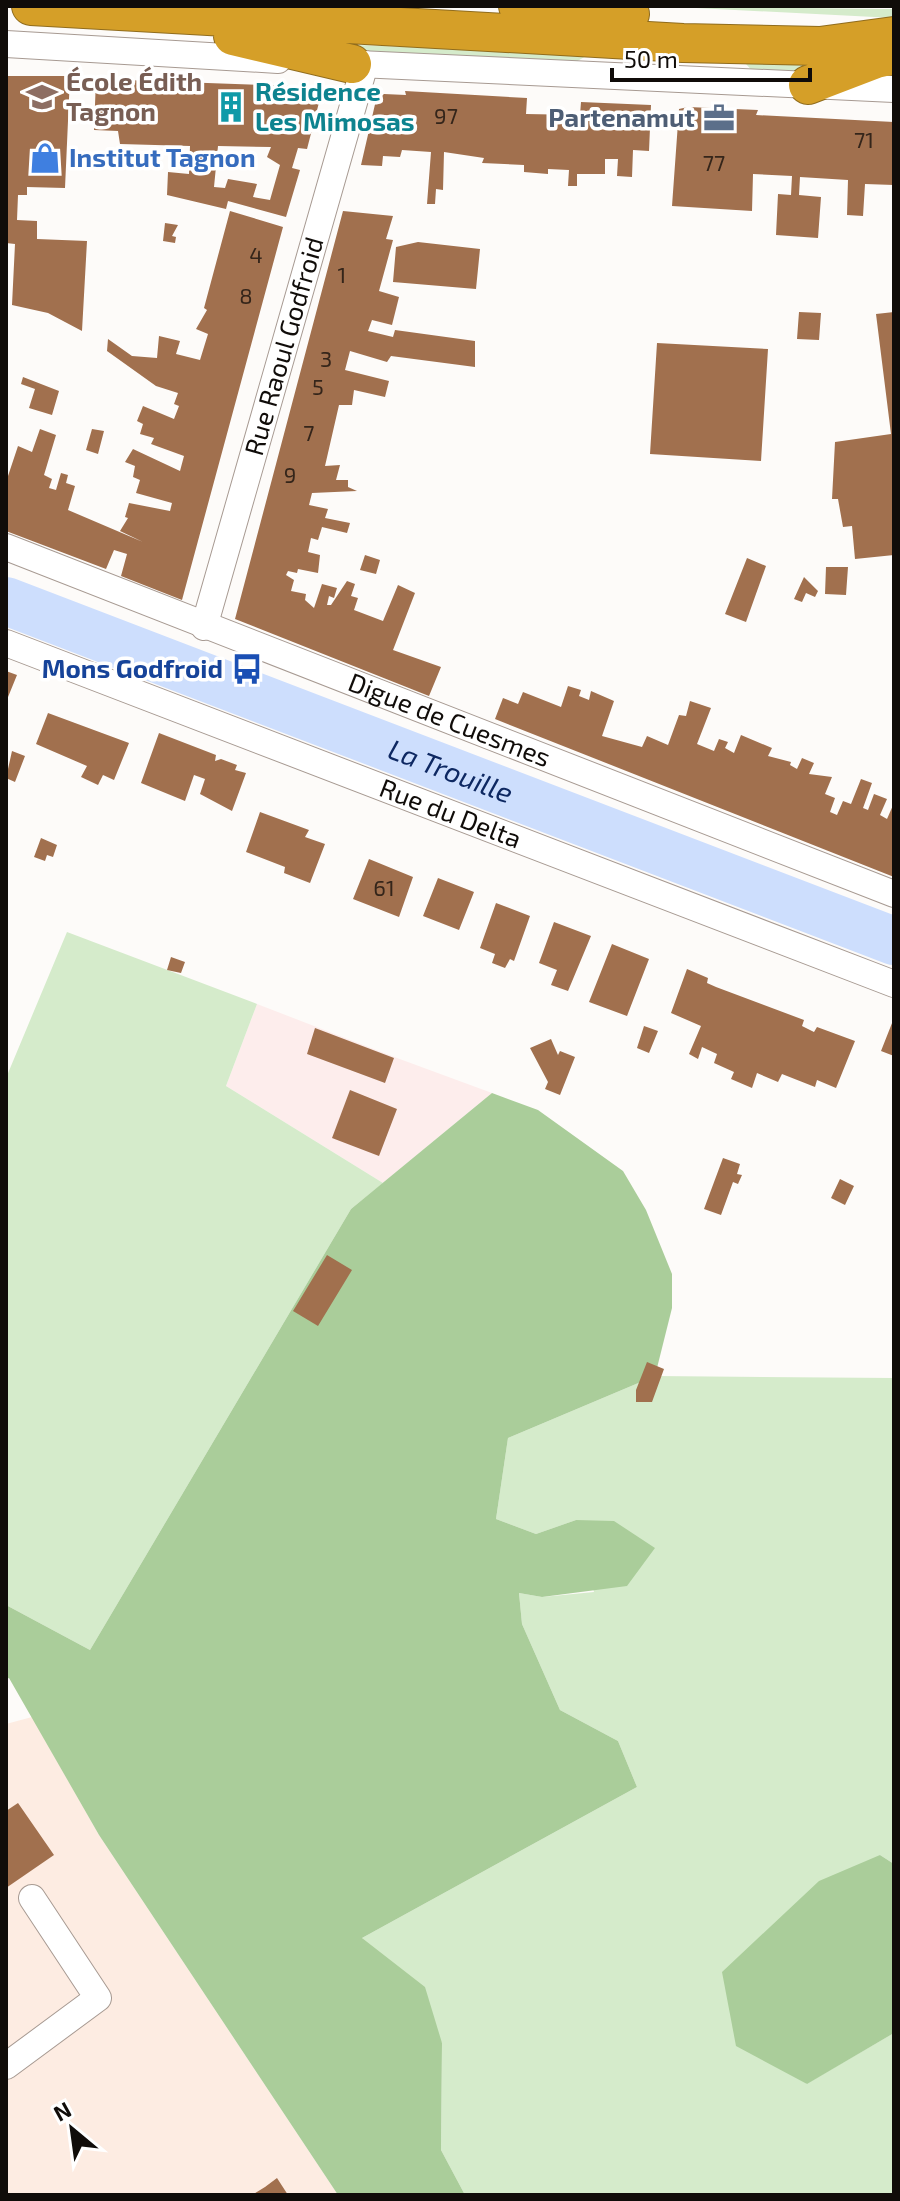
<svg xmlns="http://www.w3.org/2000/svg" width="900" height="2201" font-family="'Exo 2',sans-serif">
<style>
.built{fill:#fdece2}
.industrial{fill:#fdedec}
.green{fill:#d5ebcb}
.forest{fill:#aacd9a}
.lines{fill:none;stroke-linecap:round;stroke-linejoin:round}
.river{stroke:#cddefd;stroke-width:48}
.building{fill:#a1704e;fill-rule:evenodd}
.minor-casing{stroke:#a79a92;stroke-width:28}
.highway-casing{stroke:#906c1d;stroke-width:40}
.minor{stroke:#fff;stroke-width:26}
.highway{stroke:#d59f28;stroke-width:38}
.labels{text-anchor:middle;stroke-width:7;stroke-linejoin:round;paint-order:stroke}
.number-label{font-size:22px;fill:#34251a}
.education-label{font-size:26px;font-weight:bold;fill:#785e54;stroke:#fff;text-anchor:start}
.culture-label{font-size:26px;font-weight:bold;fill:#0d838f;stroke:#fff;text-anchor:start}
.service-label{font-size:26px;font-weight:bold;fill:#4e5e75;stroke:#fff;text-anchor:end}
.shop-label{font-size:26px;font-weight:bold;fill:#366cbe;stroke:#fff;text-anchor:start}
.street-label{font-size:26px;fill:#100c09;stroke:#fff}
.transit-label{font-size:26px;font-weight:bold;fill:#164399;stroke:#fff;text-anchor:end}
.water-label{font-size:28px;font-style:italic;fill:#0e2862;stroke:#fff}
</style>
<rect width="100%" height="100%" fill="#fdfbf9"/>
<path class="built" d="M32,1717L99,1835L338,2195H6V1724Z"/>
<path class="industrial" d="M257,1004L397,1058L492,1093L383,1183L226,1086Z"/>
<path class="green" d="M657,6L883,9H894V18Z
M272,42L826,62L779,77L757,76L746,64L586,56L569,66L395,55Z
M67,932L257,1004L226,1086L383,1183L351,1209L90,1650L6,1605V1078Z
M655,1376L894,1378V1864L880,1855L806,2084L894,2033V2195H465L441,2150L442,2043L362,1938L637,1787L618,1741L560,1710L522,1624L519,1593L542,1597L594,1592L576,1520L536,1534L496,1519L508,1438Z"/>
<path class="forest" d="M492,1093L538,1110L623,1171L646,1210L672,1274V1308L655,1376L508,1438L496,1519L536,1534L576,1520L614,1521L655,1548L627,1586L542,1597L519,1593L522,1624L560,1710L618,1741L637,1787L362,1938L425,1987L442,2043L441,2150L465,2195H338L99,1835L9,1678L6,1679V1605L90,1650L351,1209Z
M880,1855L894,1864V2033L807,2084L736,2046L722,1972L819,1881Z"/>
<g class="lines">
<path class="river" id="s1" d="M6,601L894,941"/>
</g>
<path class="building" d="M6,76H70L65,188L27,187V195H18L17,220L37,221V239L87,241L82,331L48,313L12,305L15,244L6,243Z
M96,79L323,87L307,149L298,148L292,168L300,170L286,217L228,201L226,209L167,195L168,172L189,174L190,146L120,144L118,131L94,130ZM218,146L271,147L267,157L280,165L270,200L253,197L257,184L228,179L225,188L214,187Z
M405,91L527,98L526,114L580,115L581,102L651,105L649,151L633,150L632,177L617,176L618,159H605V174H577V186H568L569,170L548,169V174L524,172V165L482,163L484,158L444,152L443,190L436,189L435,204H427L431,152L402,150L400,157L383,156L382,166L361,165L376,100L384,94L406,95Z
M688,107L758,110L756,115L894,122V185L865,184L863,216L847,215L848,180L800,177L799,195L821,197L818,238L776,235L778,194L791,195L792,176L753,174L752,211L672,206L679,109Z
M230,211L283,227L182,600L121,576L127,554L114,550L106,569L6,531V482L18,446L32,452L40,429L56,435L44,475L52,479L49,488L56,490L61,473L68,475L66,483L75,486L68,510L143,542L120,531L128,518L125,517L129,503L170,511L172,503L136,493L140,480L133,477L135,466L125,462L133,449L180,471L184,456L151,444L154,438L140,434L143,424L137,421L143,406L174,419L179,406L174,404L178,393L156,386L107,351L108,339L132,356L157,358L159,336L180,341L176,354L200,360L208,334L196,329L207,310L204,308Z
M343,211L393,216L386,239L393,240L379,291L399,297L392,325L372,320L368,331L393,337L395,330L475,341V367L391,356L387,362L350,351L345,370L389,381L385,397L354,390L352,405H339L325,466L340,465L336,480H348V487L357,491L312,493L309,505L328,509L325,518L350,523L347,533L322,527L318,540L311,538L308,552L320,555L318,573L298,569L297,573L288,571L286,575L294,580L291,591L306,594L305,600L314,608L322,584L337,588L334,598L329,596L327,605H331L347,581L355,584L351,596L358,598L354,610L383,621L398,585L415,593L393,650L441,667L429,696L235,619Z
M165,223L178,225L172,236L176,237L175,243L163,241Z
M418,242L480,249L476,289L393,282L396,247Z
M799,312L821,313L819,340L797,339Z
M894,312V555L855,559L852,526L843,527L838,499H832L835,442L891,434L876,314Z
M657,343L768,349L761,461L650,454Z
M23,377L59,391L52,415L29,408L35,389L21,384Z
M92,429L104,431L98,454L86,450Z
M365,555L380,560L376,574L360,570Z
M747,558L766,566L746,622L725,614Z
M826,567H848L846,595L825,594Z
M804,577L818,591L815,597L806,593L802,602L794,599Z
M6,671L17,675L6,702Z
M568,686L581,690L579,696L589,700L591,691L614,701L602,736L642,747L647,736L668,745L679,715L686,716L690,701L711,708L697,744L714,751L719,739L728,742L725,748L734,753L741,735L772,748L768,756L791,762L790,765L797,769L802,758L814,763L809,774L832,777L825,794L835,798L830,812L837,815L843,801L851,804L861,779L872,783L863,808L868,810L874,794L887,799L880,815L887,819L894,803V877L495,719L503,698L518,704L523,692L561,707Z
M48,713L129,743L114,780L103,775L98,785L81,777L87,766L36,744Z
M159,733L216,755L215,761L221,759L237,765L235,770L246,773L232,811L200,794L205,779L194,775L185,801L141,783Z
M12,751L25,756L15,782L6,778Z
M260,812L309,830L305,837L325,844L310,883L284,873L285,867L246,852Z
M41,838L57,845L53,857L47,855L45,861L34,857Z
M369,859L413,877L399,917L353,899Z
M438,878L474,892L459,930L423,916Z
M496,903L530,916L514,961L510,959L505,968L492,963L495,954L480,948Z
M554,922L591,936L568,991L551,985L557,970L539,963Z
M612,944L649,959L627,1016L589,1002Z
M171,957L185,962L181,973L167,970Z
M687,969L708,978L707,983L716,987L804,1020L802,1026L814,1032L817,1027L855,1041L836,1088L817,1080L815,1087L782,1074L778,1082L757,1073L752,1088L731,1079L734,1072L714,1063L717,1054L702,1047L698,1059L689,1054L701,1026L671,1013Z
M894,1018V1056L881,1051Z
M644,1026L658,1031L649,1053L637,1048Z
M315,1028L394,1058L385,1083L307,1054Z
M551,1039L558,1055L560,1051L575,1057L560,1095L545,1089L548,1082L530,1048Z
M350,1090L397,1109L379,1156L332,1138Z
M723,1158L740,1164L737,1174L742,1175L738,1184L733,1182L721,1215L704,1209Z
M840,1179L854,1186L845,1205L831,1198Z
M327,1255L352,1270L318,1326L293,1311Z
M647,1362L664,1369L652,1402H636V1390Z
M18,1803L54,1855L6,1888V1811Z
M277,2178L288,2195H252L265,2187Z"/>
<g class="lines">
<defs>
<g id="minor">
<path d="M6,44L278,60"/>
<path d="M337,63L894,89"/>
<path id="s2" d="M6,547L894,894"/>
<path id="s3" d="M204,627L365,64"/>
<path id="s4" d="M6,643L894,984"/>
<path d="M6,2066L98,1998L32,1898"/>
</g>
<path id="highway" d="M31,6L683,43L820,46L894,36
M518,6L630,14
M233,36L352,64
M808,85L876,59L894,55"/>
</defs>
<use href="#minor" class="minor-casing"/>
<use href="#highway" class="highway-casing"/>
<use href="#minor" class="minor"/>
<use href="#highway" class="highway"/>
</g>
<defs>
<symbol id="school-bare" viewBox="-9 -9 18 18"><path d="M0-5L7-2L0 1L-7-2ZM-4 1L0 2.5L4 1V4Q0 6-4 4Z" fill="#8d6e63" stroke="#fff" stroke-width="2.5" paint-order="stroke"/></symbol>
<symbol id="building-bare" viewBox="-9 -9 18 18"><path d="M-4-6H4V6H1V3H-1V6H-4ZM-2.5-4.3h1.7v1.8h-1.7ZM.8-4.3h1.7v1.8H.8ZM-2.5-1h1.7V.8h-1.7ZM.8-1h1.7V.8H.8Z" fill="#0f9aa8" stroke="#fff" stroke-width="2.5" paint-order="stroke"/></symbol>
<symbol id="office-bare" viewBox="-9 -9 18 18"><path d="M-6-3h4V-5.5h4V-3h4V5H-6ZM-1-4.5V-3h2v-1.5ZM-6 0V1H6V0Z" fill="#5c6f8a" stroke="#fff" stroke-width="2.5" paint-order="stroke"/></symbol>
<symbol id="shop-bare" viewBox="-9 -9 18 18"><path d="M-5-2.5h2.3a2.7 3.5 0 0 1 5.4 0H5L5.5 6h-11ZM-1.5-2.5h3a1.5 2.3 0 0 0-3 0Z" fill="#3f7fe0" stroke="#fff" stroke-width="2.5" paint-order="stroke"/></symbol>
<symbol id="bus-bare" viewBox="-9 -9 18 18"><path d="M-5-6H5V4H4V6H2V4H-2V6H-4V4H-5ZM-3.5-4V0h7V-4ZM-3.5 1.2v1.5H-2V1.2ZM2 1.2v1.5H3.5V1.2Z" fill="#1a4fb4" stroke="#fff" stroke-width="2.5" paint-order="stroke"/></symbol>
</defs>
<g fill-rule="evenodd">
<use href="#school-bare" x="20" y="75" width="44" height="44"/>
<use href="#building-bare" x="209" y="85" width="44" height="44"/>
<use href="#office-bare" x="697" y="96" width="44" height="44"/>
<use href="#shop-bare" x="23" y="136" width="44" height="44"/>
<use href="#bus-bare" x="225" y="647" width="44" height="44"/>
</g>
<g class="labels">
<g class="number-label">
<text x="446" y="124">97</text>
<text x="864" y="148">71</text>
<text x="714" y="171">77</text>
<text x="256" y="263">4</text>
<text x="342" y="283">1</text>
<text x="246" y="304">8</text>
<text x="326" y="367">3</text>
<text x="318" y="395">5</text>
<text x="309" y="441">7</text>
<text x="290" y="483">9</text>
<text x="384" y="896">61</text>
</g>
<g class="education-label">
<text x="66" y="91">École Édith<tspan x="66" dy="30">Tagnon</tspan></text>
</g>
<g class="culture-label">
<text x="255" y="101">Résidence<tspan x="255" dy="30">Les Mimosas</tspan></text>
</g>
<g class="service-label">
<text x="695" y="127">Partenamut</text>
</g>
<g class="shop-label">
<text x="69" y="167">Institut Tagnon</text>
</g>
<g class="street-label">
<text dy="9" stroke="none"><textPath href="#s3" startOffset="292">Rue Raoul Godfroid</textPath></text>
<text dy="9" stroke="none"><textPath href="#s2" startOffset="476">Digue de Cuesmes</textPath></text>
<text dy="9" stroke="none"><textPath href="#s4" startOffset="476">Rue du Delta</textPath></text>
</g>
<g class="transit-label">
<text x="223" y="678">Mons Godfroid</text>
</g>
<g class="water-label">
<text dy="10" stroke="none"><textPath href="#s1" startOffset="476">La Trouille</textPath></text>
</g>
</g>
<rect width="900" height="2201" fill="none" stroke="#100c09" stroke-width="16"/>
<g transform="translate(72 2129) rotate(331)" stroke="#ffffff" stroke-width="6" paint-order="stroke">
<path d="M0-6L14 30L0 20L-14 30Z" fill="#100c09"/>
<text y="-12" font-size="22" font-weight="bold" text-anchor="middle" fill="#100c09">N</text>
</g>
<path d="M612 68v12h198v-12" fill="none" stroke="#100c09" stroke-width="4"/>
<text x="624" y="68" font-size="24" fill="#100c09" stroke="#ffffff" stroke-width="6" paint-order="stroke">50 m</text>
</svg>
